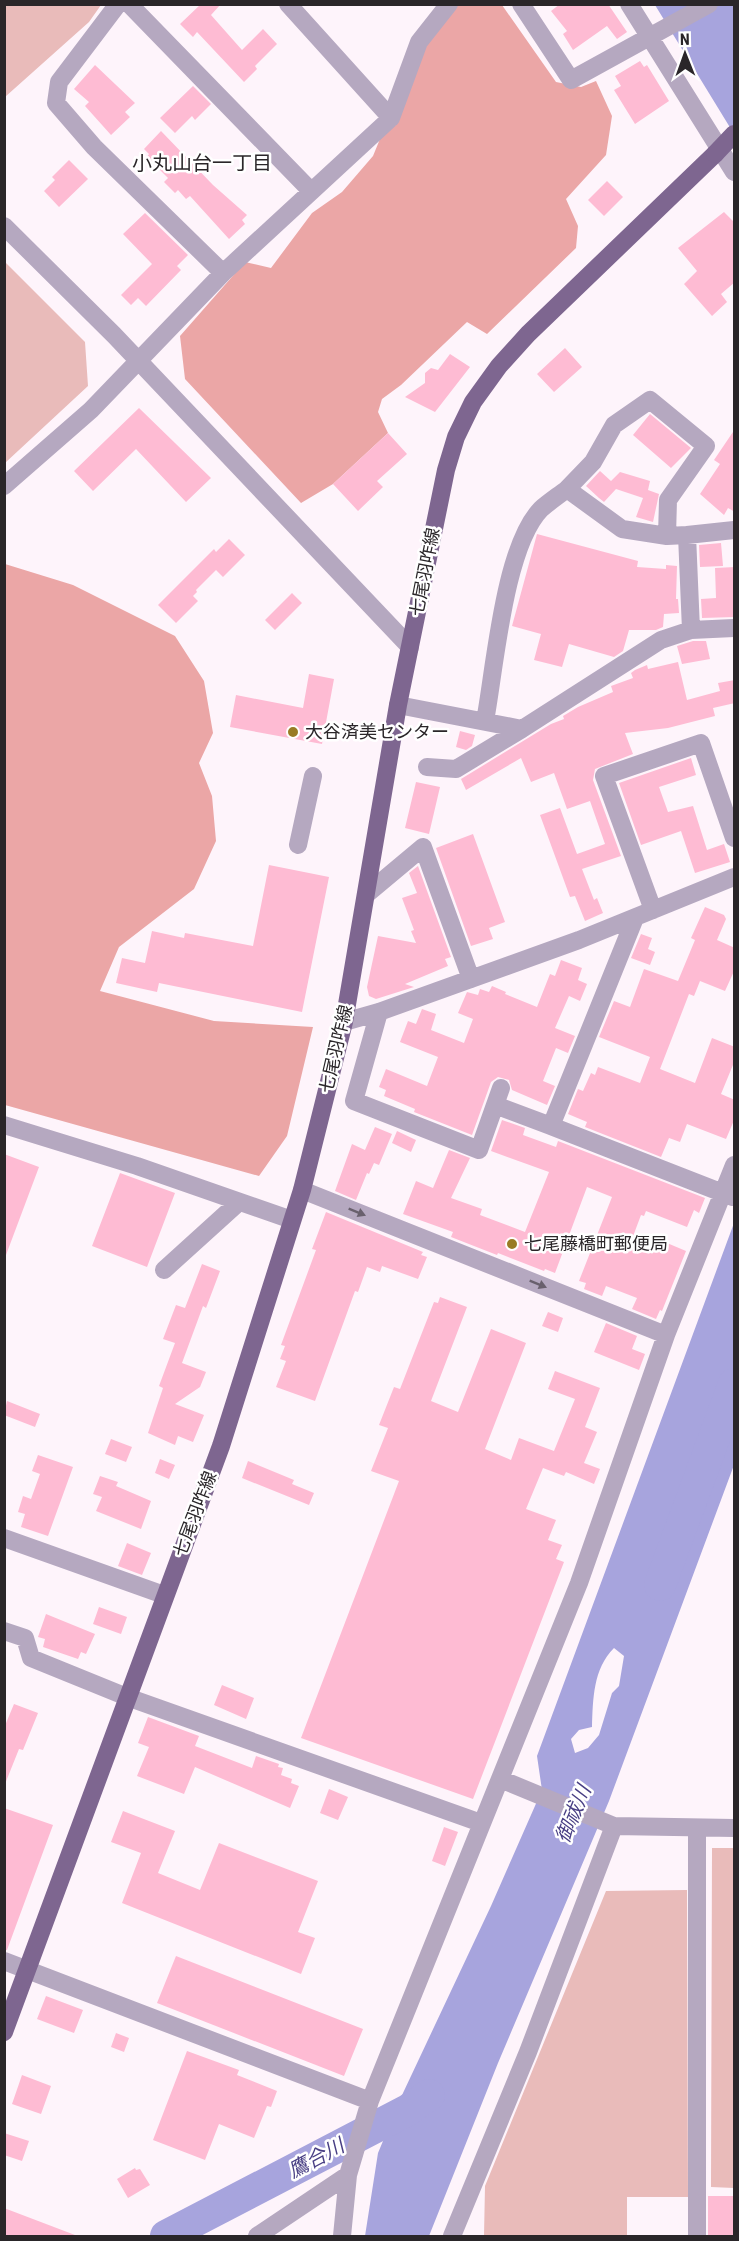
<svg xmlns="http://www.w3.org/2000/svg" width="739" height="2241" font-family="'Roboto Condensed','Noto Sans JP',sans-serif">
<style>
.green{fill:#e9bbba}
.forest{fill:#eba6a6}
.water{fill:#a7a4dd;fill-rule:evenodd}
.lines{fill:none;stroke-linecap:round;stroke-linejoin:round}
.river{stroke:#a7a4dd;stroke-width:32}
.building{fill:#febbd3}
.minor{stroke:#b5a8c0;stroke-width:18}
.major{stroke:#7e6690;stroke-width:18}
.major-bridge{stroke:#7e6690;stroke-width:18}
.oneway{fill:#69606d}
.poi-dot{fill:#997b24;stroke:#fff;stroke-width:2}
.labels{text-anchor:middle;stroke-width:5;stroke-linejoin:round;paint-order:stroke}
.street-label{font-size:18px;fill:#2a2629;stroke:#fff}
.poi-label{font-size:18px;fill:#2a2629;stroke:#fff;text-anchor:start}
.neighbourhood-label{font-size:20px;fill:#2a2629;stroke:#fff}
.water-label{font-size:20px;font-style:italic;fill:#483f84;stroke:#fff}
</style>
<rect width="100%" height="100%" fill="#fef4fb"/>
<path class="green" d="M5,4H101V5L89,22L5,97Z
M5,262L85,342L88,386L5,463Z
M712,1848H734V2188L711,2187Z
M687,1890L688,2197H627V2236H484L485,2186L606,1891Z"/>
<path class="forest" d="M452,5H502L556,82L581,87L596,81L612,116L606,155L566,199L578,226L576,248L487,334L467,322L401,385L382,399L378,412L388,433L333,484L301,503L185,379L180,336L245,262L271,268L312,213L342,192L373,156L407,73Z
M5,564L73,585L175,636L204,681L213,733L199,763L212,796L216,841L194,889L119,947L100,991L214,1021L313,1027L287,1136L259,1176L5,1105Z"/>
<path class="water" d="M655,5H734V134Z
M734,1223V1465L609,1801L498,2063L429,2236H365L378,2153L403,2093L491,1906L542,1790L537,1756ZM703,1450H707C708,1472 699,1544 676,1550L674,1540L685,1494ZM614,1648L624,1656L619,1686L612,1693L599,1735L588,1748L575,1753L571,1739L579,1730L592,1727C593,1699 593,1669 614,1648Z"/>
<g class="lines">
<path class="river" d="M660,1585L734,1384
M166,2236L408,2110L429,2095"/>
</g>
<path class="building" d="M201,4H221L211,15L242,50L263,29L277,44L255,66L257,69L244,82L197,32L193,37L180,24Z
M560,4H608L627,32L617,39L607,26L573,50L563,34L567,31L551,11Z
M640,61L644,67L647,65L669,101L635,124L614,90L621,86L615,76Z
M95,65L135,103L125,112L130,117L111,135L85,106L89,102L74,89Z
M193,86L211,104L195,120L192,116L175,133L160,118Z
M161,131L213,185L247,215L242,220L245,224L229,239L190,196L186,199L178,190L175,193L164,182L168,178L147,157L149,154L144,149Z
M69,160L88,179L59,207L44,191L55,180L52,177Z
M607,181L623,197L604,216L588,200Z
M724,212L735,223V282L721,294L727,302L712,316L684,284L697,271L678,248Z
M145,213L188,255L177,266L181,270L146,306L138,298L131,305L121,295L152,264L123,234Z
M565,348L582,367L554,392L537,374Z
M450,354L470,367L435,412L405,397L425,383V373L431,368L438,370Z
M139,408L211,478L186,502L136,449L93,491L74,471Z
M650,414L691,448L671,468L633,435Z
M735,429V512L728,508L724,515L700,494L720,464L714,460Z
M388,433L407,454L377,481L383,487L358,511L333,484Z
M600,471L611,481L620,472L650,481L648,490L659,494L653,522L636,517L643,498L616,489L604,502L599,498L586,486Z
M537,534L638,561L637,567L666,569V565L677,566L676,599H678L679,613L664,614L663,627L656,630H629L623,651L614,657L569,644L562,667L534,660L541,634L512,626Z
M229,539L245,555L223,577L216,570L196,590L197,592L193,596L198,601L176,623L158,605L214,549L216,552Z
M721,543L723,566L700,567L699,545Z
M735,567V617L702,618L701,599L716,598L715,568Z
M292,593L302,603L275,630L265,620Z
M693,641H706L710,659L682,664L677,646Z
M678,662L687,700L720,691L718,683L735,680V703L713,708L715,716L668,728L625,733L633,754L595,769L593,780L621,856L582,869L594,900L597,898L603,913L585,921L575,896L570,897L540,815L560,808L577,854L605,844L590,801L567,809L554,773L531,782L521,758L466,790L461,779L551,724L564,719L563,716L578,707L613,692L611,686L633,678L631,673L635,670L647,665L648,669Z
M309,674L334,679L322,744L230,727L236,695L303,708Z
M460,731L475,735L472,746L466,750L456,747Z
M691,758L696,775L659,787L668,812L693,806L707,850L724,844L730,862L695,873L681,831L641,845L619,783Z
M416,782L440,787L429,834L405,828Z
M473,834L505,922L489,928L493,939L471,946L436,848Z
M269,865L329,877L302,1012L159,983L157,992L116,983L122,958L145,963L152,931L184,938L185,933L253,946Z
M418,866L451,957L445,959L448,966L405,984L414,987L376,999L369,996L367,987L378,936L416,943L411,931L414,930L402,898L417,893L409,873Z
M705,907L724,915L726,919L717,940L735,948V969L725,991L700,981L694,996L689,994L660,1069L695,1083L712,1038L735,1047V1060L721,1094L735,1100V1118L726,1139L687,1124L680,1142L669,1138L661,1157L585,1127L587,1122L568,1114L578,1089L583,1091L591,1073L595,1075L598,1067L640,1083L650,1057L599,1037L614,1001L630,1007L644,969L678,981L695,940L691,938Z
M641,934L652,938L648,949L655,952L650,965L631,958Z
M561,960L582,968L578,980L587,984L580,1001L569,996L555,1028L575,1036L568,1053L556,1048L543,1081L555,1086L547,1105L512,1090L509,1080L498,1077L491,1082L472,1135L414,1112L415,1109L384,1096L386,1090L379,1087L386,1069L427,1086L438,1057L400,1042L408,1021L416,1024L422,1009L436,1014L431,1030L464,1043L473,1019L458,1013L467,992L478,995L480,989L489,992L492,986L506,992L505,994L537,1007L550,974L555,976Z
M502,1120L525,1128L523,1135L556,1147L558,1141L705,1198L699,1213L694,1210L687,1227L646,1211L644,1216L641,1215L632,1239L664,1252L667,1243L686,1251L662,1311L660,1310L656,1319L632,1309L637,1298L606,1286L602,1296L584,1289L586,1283L579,1281L612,1197L587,1187L555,1273L545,1269L544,1271L498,1253L497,1255L451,1237L453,1232L403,1214L416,1181L433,1188L449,1150L470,1158L451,1198L482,1209L480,1215L525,1232L549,1172L491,1151Z
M375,1127L392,1134L379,1165L374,1163L369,1174L367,1173L356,1200L335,1191L352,1144L365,1150Z
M397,1131L416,1140L411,1152L392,1143Z
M4,1154L39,1167L6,1255H4Z
M120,1173L175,1193L147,1267L92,1246Z
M326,1212L423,1252L421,1255L427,1257L418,1279L382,1266L380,1272L367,1267L358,1292L355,1291L315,1401L276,1387L286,1361L280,1359L285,1346L281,1345L316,1250L312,1249Z
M202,1264L220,1271L206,1308L203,1306L182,1363L206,1372L200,1387L175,1404L204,1415L193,1442L178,1436L175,1445L148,1433L163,1388L159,1386L175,1343L163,1339L176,1305L185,1308Z
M440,1297L467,1307L431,1401L458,1412L491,1329L526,1343L485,1449L511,1460L519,1438L554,1451L575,1399L548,1389L555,1371L600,1388L585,1427L597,1432L584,1463L600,1469L594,1484L566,1472L564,1476L543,1468L526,1509L556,1520L548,1540L562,1545L556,1559L564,1562L473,1799L301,1738L399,1481L371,1471L388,1428L379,1425L394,1387L400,1389L434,1302L438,1303Z
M548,1312L563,1318L558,1332L542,1326Z
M606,1323L637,1336L632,1349L645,1354L639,1370L594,1352Z
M7,1401L40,1414L35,1427L4,1415Z
M111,1439L132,1447L126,1462L105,1454Z
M38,1455L73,1467L48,1536L21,1527L25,1514L18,1512L23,1496L31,1499L40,1474L32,1471Z
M160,1459L175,1465L169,1479L155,1473Z
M248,1461L294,1480L292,1484L314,1493L309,1505L242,1478Z
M100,1476L118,1482L116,1486L151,1501L141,1529L96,1511L102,1497L93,1494Z
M127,1543L151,1553L142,1575L118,1566Z
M99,1607L127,1617L121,1634L93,1624Z
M46,1614L95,1634L86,1654L81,1652L78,1659L43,1647L45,1639L38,1637Z
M222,1685L254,1698L246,1719L214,1705Z
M14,1704L38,1713L23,1750L19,1749L5,1784L4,1728Z
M148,1717L199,1736L195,1746L252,1768L256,1756L279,1764L278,1767L283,1768L281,1775L292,1779L291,1783L299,1786L290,1808L195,1767L184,1794L137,1776L149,1747L138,1743Z
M329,1789L348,1797L338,1820L320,1813Z
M4,1808L53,1825L7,1950H4Z
M123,1811L175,1831L158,1873L200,1890L219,1843L318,1881L298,1932L315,1938L301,1974L122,1903L141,1853L111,1842Z
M444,1827L458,1832L445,1866L432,1861Z
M176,1956L363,2029L344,2076L157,2003Z
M46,1996L83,2010L74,2033L37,2019Z
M116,2033L129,2038L124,2052L111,2047Z
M187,2051L239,2070L237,2075L277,2091L271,2107L267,2106L254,2138L219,2124L205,2160L153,2140Z
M22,2075L51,2086L41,2114L12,2104Z
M4,2133L29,2141L22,2161L4,2155Z
M135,2168L136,2170L140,2169L150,2185L128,2198L117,2179Z
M708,2196H735V2236H708Z
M4,2208L75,2235L74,2236H4Z"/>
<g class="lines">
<path class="minor" d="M118,4L59,82L56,103L94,147L223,273
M129,4L311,191
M288,4L391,118
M521,4L571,80L709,4
M629,4L734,172
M4,226L114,335L410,647
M4,486L91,410L223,273L391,118L419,42L449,4
M734,530L687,535L691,630L734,628
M667,536L668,500L706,446L650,400L614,425L593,462L567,489L622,529L667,536L687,535
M398,705L522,729L661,640L691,630
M485,721C495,668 504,547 541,509C549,502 558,496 567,489
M427,767L456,769L522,729
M298,845L313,776
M368,893L423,847L471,979
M653,910L604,776L701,743L734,838
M379,1012L354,1101L479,1150L501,1088
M344,1022L379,1012L579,940L734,877
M495,1105L551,1126L635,918
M4,1125L137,1166L292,1220
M551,1126L733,1197
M302,1190L666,1335
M164,1270L239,1202
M4,1538L164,1595
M4,1631L25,1638L31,1658L127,1697L481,1823
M500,1779L614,1826L734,1828
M4,1961L370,2101
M257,2236L348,2175
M342,2236L348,2175L370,2101L579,1583L666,1335L734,1165
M452,2236L528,2052L614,1826
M697,2236V1828"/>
<path class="major" d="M4,2032L221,1446L302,1190L344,1022L398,705L446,470L456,437L473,402L499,366L528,334L715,154"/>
<path class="major-bridge" d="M715,154L734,134"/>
</g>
<defs><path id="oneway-solid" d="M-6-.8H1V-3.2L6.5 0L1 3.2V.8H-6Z" transform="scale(1.5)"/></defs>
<g class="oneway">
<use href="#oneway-solid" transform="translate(357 1212) rotate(22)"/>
<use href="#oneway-solid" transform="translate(538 1284) rotate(22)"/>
</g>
<g class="poi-dot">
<circle cx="293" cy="732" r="6"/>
<circle cx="512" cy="1244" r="6"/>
</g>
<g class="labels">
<g class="street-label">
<text transform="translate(425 572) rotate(-79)" y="6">七尾羽咋線</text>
<text transform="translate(336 1049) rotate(-77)" y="6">七尾羽咋線</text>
<text transform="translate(195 1514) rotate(-69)" y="6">七尾羽咋線</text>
</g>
<g class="poi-label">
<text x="305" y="738">大谷済美センター</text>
<text x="524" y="1250">七尾藤橋町郵便局</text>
</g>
<g class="neighbourhood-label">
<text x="202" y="170">小丸山台一丁目</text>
</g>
<g class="water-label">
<text transform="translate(573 1814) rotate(-67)" y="7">御祓川</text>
<text transform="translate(316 2158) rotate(-28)" y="7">鷹合川</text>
</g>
</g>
<rect width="739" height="2241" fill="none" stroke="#2a2629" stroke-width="12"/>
<g transform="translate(685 54) rotate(359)" stroke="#ffffff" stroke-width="4.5" paint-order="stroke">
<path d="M0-4.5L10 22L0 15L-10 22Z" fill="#2a2629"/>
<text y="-9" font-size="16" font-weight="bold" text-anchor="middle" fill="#2a2629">N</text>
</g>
</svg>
